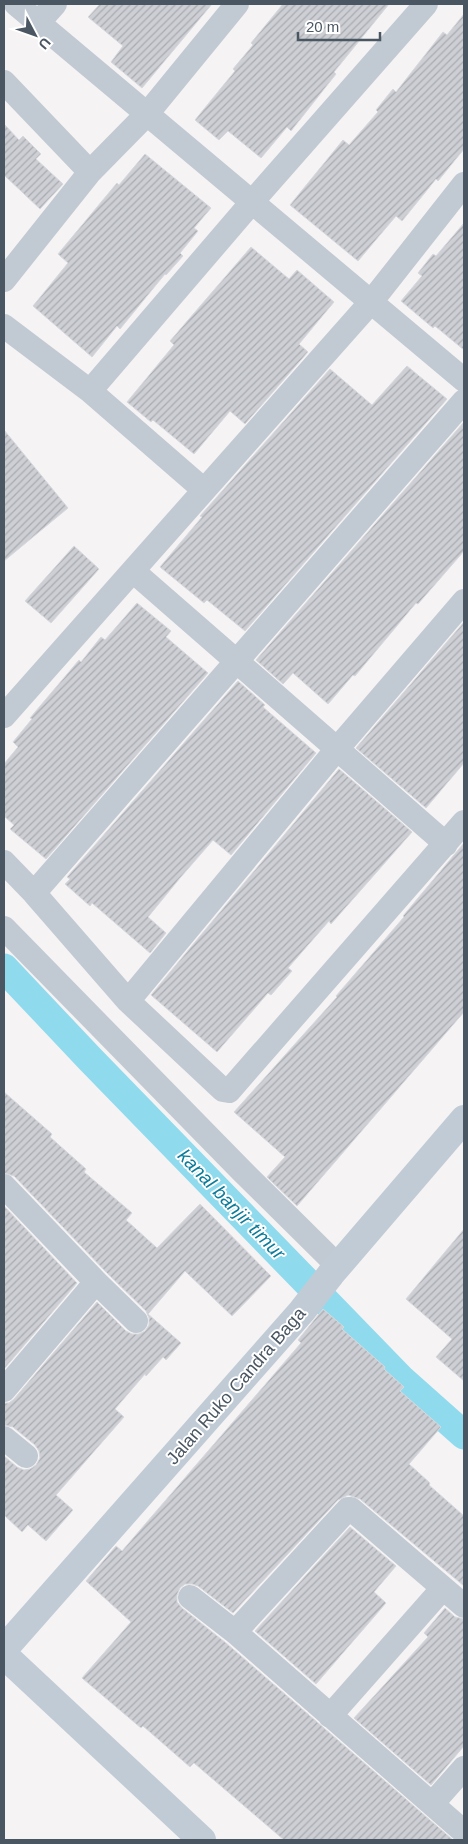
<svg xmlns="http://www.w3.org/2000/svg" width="468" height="1844" font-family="Arial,sans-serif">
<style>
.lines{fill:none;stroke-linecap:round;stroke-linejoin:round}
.canal{stroke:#90daee;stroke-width:29}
.building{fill:url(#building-hatch);stroke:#d7d9de}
.street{stroke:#c1cad2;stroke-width:24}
.secondary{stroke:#c1cbd6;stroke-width:28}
.labels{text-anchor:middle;stroke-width:4;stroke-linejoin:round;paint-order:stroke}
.street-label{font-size:18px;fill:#4a5661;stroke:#fff}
.water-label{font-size:19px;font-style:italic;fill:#0c7c9b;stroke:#fff}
</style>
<defs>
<pattern id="building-hatch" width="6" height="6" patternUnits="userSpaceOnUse" patternTransform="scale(1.25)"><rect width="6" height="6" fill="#cdcfd5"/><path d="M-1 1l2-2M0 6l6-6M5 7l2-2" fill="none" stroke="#a8abb0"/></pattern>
</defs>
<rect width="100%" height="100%" fill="#f5f3f3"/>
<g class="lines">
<path class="canal" d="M4,968L90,1059L401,1379L464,1435"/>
</g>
<path class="building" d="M100,4H212L142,88L111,62L123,46L88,17Z
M283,4H389L334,72L336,74L291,131L287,127L261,158L228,131L219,140L195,120L235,71L233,69L253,45L251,43Z
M464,14V149L438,181L436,179L402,221L396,216L358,261L290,205L343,140L349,145L378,112L376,110L393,89L396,92L443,32L447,35Z
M4,124L19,140L23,136L41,154L36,159L63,184L40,209L4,175Z
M145,154L211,208L194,228L198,231L180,253L183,256L166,275L165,274L120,329L117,326L92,357L33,306L68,263L58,254L117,183L119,185Z
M464,223V350L435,326L433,328L401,301L422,276L418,273L433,254L436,256Z
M251,247L289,279L297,270L334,302L299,344L308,352L245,424L230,411L194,454L153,420L151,422L127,402L174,345L170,341Z
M407,366L447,399L245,631L207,600L204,603L160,567L202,517L200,516L208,507L330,369L372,405Z
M464,422V551L418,604L416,603L355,676L353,675L328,704L293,673L283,684L256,660Z
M4,430L68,508L4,561Z
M74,546L99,569L51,623L25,601Z
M137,603L171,631L166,637L208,673L46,859L10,829L14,825L4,816V764L18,747L13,742L32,719L30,718L79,660L81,662L101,637L105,640Z
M464,622V763L426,808L356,748Z
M238,681L265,705L263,707L316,753L231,855L213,840L180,878L148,917L166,933L150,953L92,903L90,906L65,884L70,879L67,877Z
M339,769L412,832L331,924L329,921L288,968L292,971L271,995L268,993L217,1052L151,995Z
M464,843V1012L297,1206L267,1177L285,1157L234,1112L337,997L336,996L404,917L403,916Z
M4,1092L52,1134L50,1137L86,1169L84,1172L132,1213L126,1220L157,1248L200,1204L271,1276L232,1316L185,1271L148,1314L181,1343L166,1360L163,1357L146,1376L145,1374L115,1409L124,1417L56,1495L73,1510L46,1541L28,1525L22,1532L4,1515V1456L17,1467L24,1470L30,1469L36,1465L40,1458L39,1451L35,1445L13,1427L4,1425V1403H9L14,1399L97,1302L126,1331L132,1334H139L145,1331L149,1325V1318L146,1311L106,1272L14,1176L4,1173Z
M4,1206L77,1283L4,1369Z
M464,1229V1381L436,1357L452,1339L406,1299Z
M323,1309L344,1327L342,1329L385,1367L384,1369L404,1387L400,1391L441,1427L409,1464L430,1483L429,1485L464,1516V1586L360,1499L348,1495L338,1500L233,1613L198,1586L192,1584H185L180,1588L177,1595V1602L182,1608L226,1643L453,1840H284L194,1763L190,1767L143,1726L141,1728L82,1678L131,1622L86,1581L116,1546L122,1551L301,1343L298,1340Z
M350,1527L396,1566L374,1592L386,1603L316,1684L255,1631Z
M445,1608L455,1617L464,1619V1746L431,1785L354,1718L428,1637L424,1633Z"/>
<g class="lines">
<path class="street" d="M16,4L464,380
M38,23L55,4
M4,82L90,172
M4,280L90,172L147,114L237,4
M4,326L90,391L204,490
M90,391L252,202L426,4
M133,571L446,844
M4,716L371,302L464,184
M4,862L34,893L128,1001L223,1090L229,1091L464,822
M34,893L464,401
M4,928L242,1171L338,1266
M128,1001L337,749L464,601
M4,1186L96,1282L136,1321
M4,1390L96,1282
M4,1438L26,1456
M190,1597L235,1632L464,1832
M235,1632L348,1509H351L464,1606
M330,1716L443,1588
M432,1804L464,1768"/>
<path class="secondary" d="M4,1649L302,1311L331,1274L464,1119
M4,1655L202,1840"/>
</g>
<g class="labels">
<g class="street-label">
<text transform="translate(236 1386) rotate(-49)" y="6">Jalan Ruko Candra Baga</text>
</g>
<g class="water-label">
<text transform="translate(232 1204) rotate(46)" y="7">kanal banjir timur</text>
</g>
</g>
<rect width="468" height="1844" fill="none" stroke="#4a5661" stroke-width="10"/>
<g transform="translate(35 35) rotate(131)" stroke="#ffffff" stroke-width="4" paint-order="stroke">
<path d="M0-4L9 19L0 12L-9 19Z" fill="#4a5661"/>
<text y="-8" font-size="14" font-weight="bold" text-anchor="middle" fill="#4a5661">U</text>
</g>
<path d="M298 32v8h82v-8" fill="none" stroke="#4a5661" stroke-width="2.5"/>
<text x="306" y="32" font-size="15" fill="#4a5661" stroke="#ffffff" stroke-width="4" paint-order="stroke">20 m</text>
</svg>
